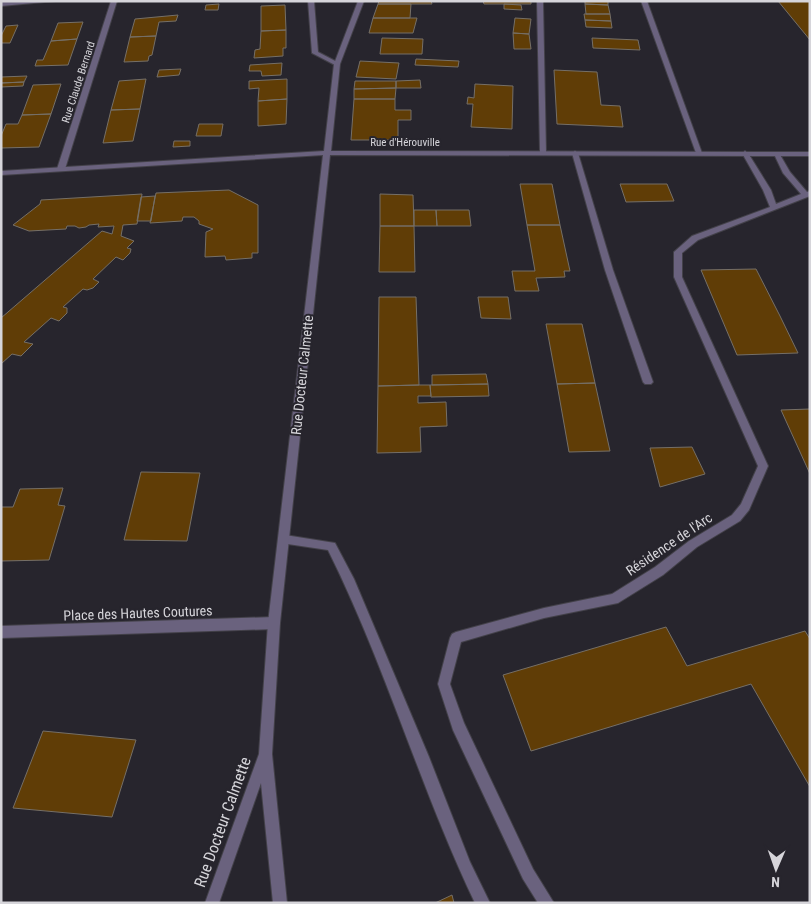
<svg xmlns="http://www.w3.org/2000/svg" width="811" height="904" font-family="'Roboto Condensed',sans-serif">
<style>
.building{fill:#603d06;stroke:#756f67}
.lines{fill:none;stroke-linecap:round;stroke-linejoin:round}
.service-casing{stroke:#434149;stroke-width:2}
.minor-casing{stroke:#434149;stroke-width:2}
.tertiary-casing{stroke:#434149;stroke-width:2}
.service{fill:#6a627e;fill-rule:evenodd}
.minor{fill:#6a627e;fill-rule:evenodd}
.tertiary{fill:#6a627e;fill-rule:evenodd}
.labels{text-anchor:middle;stroke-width:4;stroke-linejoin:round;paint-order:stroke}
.far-street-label{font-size:11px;fill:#d6d5da;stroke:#27252d}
.street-label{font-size:14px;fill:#d6d5da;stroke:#27252d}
.near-street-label{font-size:16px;fill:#d6d5da;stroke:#27252d}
</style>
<rect width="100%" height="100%" fill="#27252d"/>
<path class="building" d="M379,1H431L432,4H378Z
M483,1H531V4H484Z
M585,1H608V5L585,4Z
M778,1H810V40Z
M219,4L218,10H205L206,5Z
M378,4H411L410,18H373Z
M504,4L521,5L522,10L504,9Z
M585,4L608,5L610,14H586Z
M285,5L286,30L261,31V6Z
M584,14H610L611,21L585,20Z
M178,15L176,21L159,22L156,36L130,37L135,19Z
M373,18H417L413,33H369Z
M515,18L531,19L529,34L513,33Z
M585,20L611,21L612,28L586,27Z
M83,22L77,39L51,41L58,23Z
M18,25L10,43H1V36L6,26Z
M286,30V48H283V56L254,58L255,50L260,49L261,31Z
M513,33L529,34L531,49H514Z
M156,36L152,55L149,56L148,61L124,62L130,37Z
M382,38L423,39L422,54H380Z
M592,38L638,40L640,50L593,48Z
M77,39L68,65L35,66L37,60H43L51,41Z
M416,59L459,61L458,67L415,65Z
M360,61L399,63L396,79L356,77Z
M282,63L281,75L262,76L261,71H249L250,65Z
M181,69L179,75L157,77L159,70Z
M554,70L597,72L601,105L620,106L623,127L557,124Z
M27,76L24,82L1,83V77Z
M146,79L140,109L111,110L119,81Z
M287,79V99L258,101L259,88L249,89V81Z
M420,80L421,88H396V81Z
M355,81H396V88L354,89Z
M24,82L23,86L1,87V83Z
M61,84L51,114L22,115L33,85Z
M475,84L513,86L512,129L471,127L473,104H467L468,97L474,98Z
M396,88L395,99H354V89Z
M287,99L286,124L258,126V101Z
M354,99H395V110H411V120H398V140H351Z
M140,109L133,141L103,143L111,110Z
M51,114L39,147L1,148V136L6,124H18L22,115Z
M199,124H223L221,136H196Z
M174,141H190V146L173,147Z
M520,184H552L560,225H527Z
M620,184H667L674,201L626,202Z
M229,190L258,205V253H252V258L226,260L225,256L205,257L206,232L213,229L199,224V221L194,217H183L182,221L150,223L156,193Z
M142,194L137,224L123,225L121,236L134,241L127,248L131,249L130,253L123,260L116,257L93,279L99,282L93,288L87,290L83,289L63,307L67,308V313L59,321L51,318L24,342L33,344L21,356L12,354L1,364V318L102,231L112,234L114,226L98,227L99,224L89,225L86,227L79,228L75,226H67L66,229L29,231L13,225L40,204L41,200Z
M380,194L413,195L414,226H380Z
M155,196L151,221H137L141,197Z
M414,210H436L437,226H414Z
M436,210H469L471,226H437Z
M527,225H560L570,271H564L565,277L536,278L539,291H515L512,271H535Z
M380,226H414L415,272H379Z
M756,269L780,316L798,353L737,355L701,270Z
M379,297H416L419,385L378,386Z
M478,297H508L511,319L481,318Z
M546,324H582L595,383L557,384Z
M486,374L488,384L432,385V375Z
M595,383L610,451L569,452L557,384Z
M488,384L489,396L431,397L430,385Z
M419,385H430L431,396H418V403L446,402L447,426L420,427L421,452L377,453L378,386Z
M810,409V474L781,410Z
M692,447L705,474L660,487L650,448Z
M141,472L200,473L187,541L124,540Z
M63,488L58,505L65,506L49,560L1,561V507H13L20,489Z
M666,627L687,666L805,631L810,639V787L751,684L531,751L503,675Z
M43,731L136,740L112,817L13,808Z
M452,895L454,903H435Z"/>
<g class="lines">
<defs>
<path id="service" d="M308,1H314L318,52L339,63V65H335L312,53Z
M641,1H647L702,153L701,154L696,153Z
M575,151L578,153L613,270L653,382L651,384H645L643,382L605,270L572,153Z
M745,151L748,153L771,190L776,204L801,194L783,173L774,154L775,153H779L790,172L807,192L810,191V196L698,240L682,253V277L768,466L749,510L740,521L697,547L663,575L618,603L544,618L461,642L450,684L464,723L533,869L554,903H538L523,879L453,730L438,684L450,638L452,634L456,632L544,608L612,594L655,567L689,541L732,515L741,504L758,466L674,277V252L692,236L770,207L763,190L742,153Z
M285,535L335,543L354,579L429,757L470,862L490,903H475C420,788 385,664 328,550L281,543L280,540L281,537Z"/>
<path id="minor" d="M20,1H56L1,6V2Z
M111,1H117L65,169L58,171L57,169Z
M537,1H543L546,153L543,155L540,153Z
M274,617L278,619L280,623L278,627L274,629L1,638V626Z"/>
<path id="tertiary" d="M358,1H364L340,64L331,151L810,152V156L330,155L280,623L272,754L287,903H273L261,783L219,903H205L259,754L268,623L323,155L1,175V171L324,151L334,64Z"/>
</defs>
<use href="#service" class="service-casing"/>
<use href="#minor" class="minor-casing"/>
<use href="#tertiary" class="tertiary-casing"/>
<use href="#service" class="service"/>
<use href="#minor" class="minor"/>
<use href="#tertiary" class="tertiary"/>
</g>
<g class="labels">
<g class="far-street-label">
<text transform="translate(78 82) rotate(-72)" y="4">Rue Claude Bernard</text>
<text x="405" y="146">Rue d'Hérouville</text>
</g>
<g class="street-label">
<text transform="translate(302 375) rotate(-84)" y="5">Rue Docteur Calmette</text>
<text transform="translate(669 544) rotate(-34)" y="5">Résidence de l'Arc</text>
<text transform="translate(138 613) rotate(-2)" y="5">Place des Hautes Coutures</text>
</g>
<g class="near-street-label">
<text transform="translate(222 822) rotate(-70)" y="6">Rue Docteur Calmette</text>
</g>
</g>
<rect width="811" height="904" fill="none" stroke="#d6d5da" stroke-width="5"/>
<g transform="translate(776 869) rotate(182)" stroke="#27252d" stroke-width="4" paint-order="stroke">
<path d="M0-4L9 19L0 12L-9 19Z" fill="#d6d5da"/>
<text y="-8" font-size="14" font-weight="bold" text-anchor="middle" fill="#d6d5da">N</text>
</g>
</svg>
